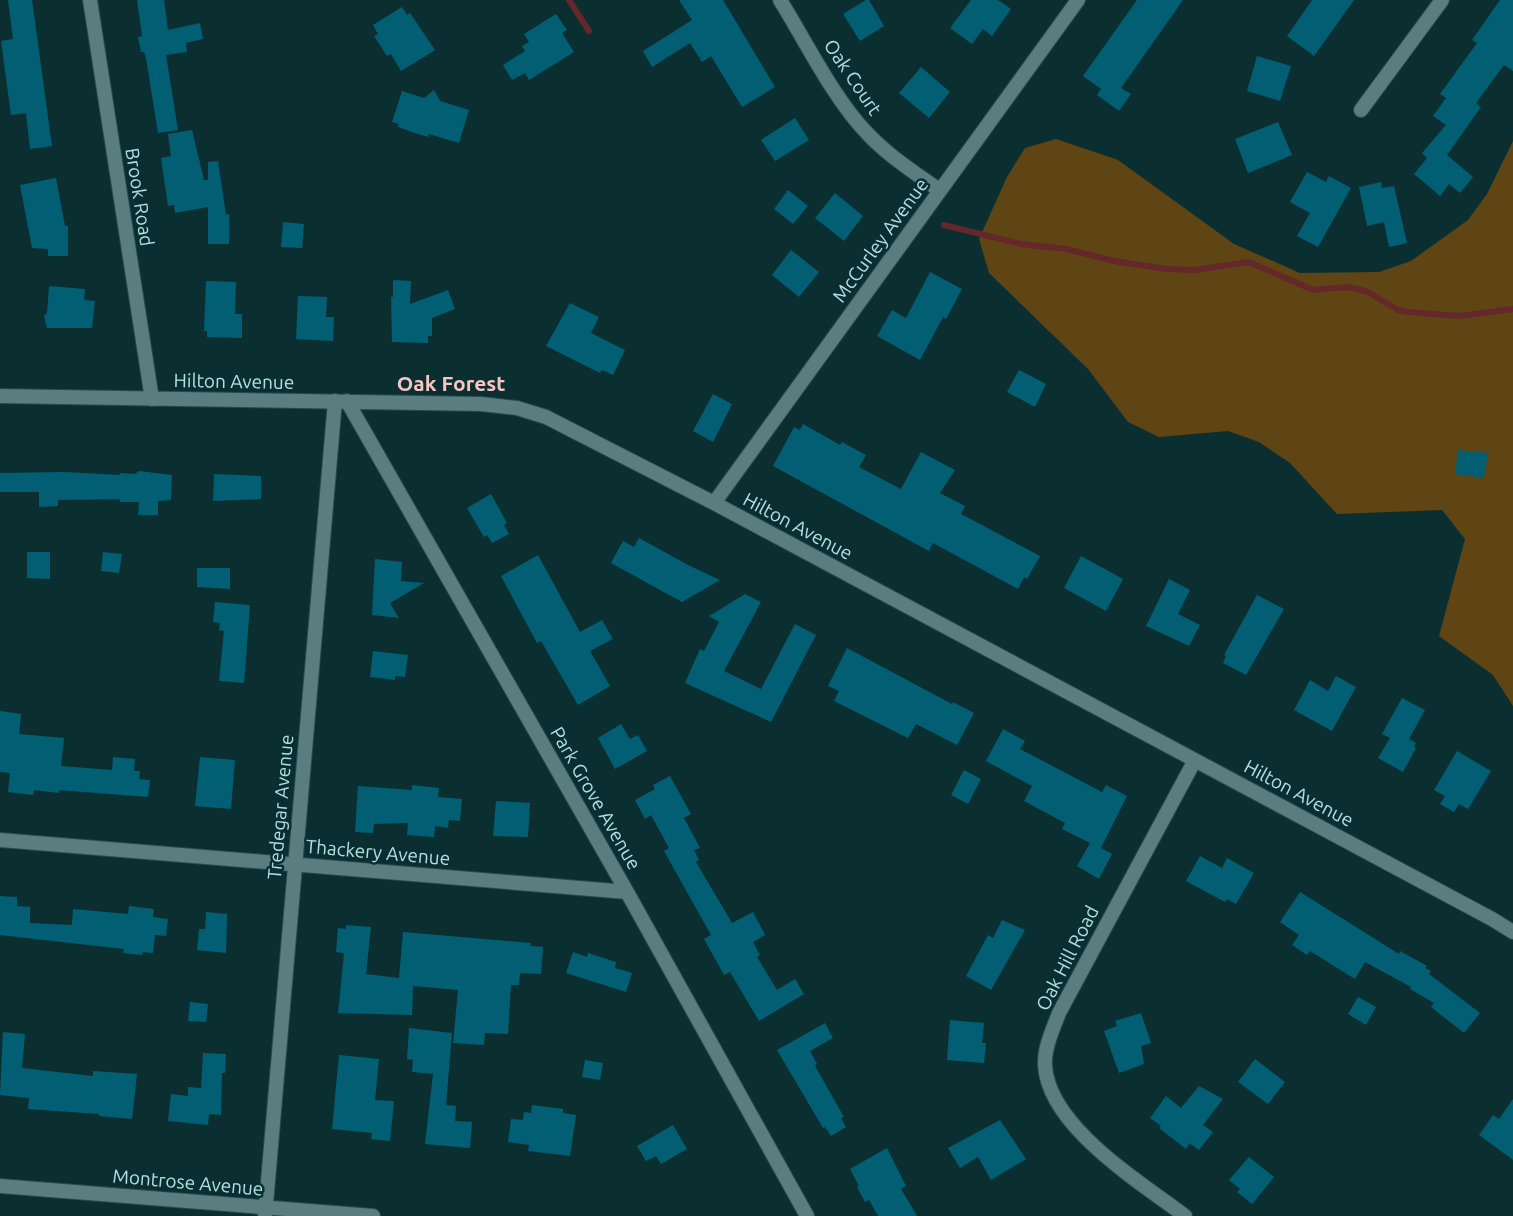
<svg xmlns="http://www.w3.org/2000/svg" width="1513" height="1216" font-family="Ubuntu,sans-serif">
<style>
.green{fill:#5f4513}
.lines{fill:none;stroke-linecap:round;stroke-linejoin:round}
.stream{stroke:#64272a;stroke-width:6}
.building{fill:#025f73}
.street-casing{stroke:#254b4d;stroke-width:16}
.street{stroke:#5a7d7f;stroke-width:14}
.labels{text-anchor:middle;stroke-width:5;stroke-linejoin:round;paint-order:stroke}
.street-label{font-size:19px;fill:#afe0e2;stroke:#0b2f31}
.neighbourhood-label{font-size:21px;font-weight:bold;fill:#f9c5c4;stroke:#0b2f31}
</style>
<rect width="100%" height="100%" fill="#0b2f31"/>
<path class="green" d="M1056,139L1118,160L1234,244L1300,273L1379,272L1411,261L1468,220L1487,194L1513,141V706L1493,675L1439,636L1465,539L1442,510L1337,514L1290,463L1259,442L1228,431L1159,437L1128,422L1088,369L989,273L979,239L1007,177L1025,148Z"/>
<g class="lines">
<path class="stream" d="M569,0L589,31
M944,225L1021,244L1066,249L1114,261L1166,269L1194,270L1249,262L1313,290L1346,287L1357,289L1368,292L1398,310L1408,312L1459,316L1513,309"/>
</g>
<path class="building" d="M8,0H32L52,146L30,149L26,113L11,115L1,41L13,39Z
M137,0H164L168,30L200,23L203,39L186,43L187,52L166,55L178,130L158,133L146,58L144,52H141L138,37L142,36Z
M679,0H723L775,87L742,107L711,56L702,62L690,43L652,67L643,51L692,20Z
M866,0H869L884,26L860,41L843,14Z
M971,0H998L1011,9L992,36L983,29L972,44L950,28Z
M1137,0H1183L1121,88L1131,94L1119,111L1097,95L1101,89L1083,76Z
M1312,0H1354L1314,56L1287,36Z
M1500,0H1513V71L1504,65L1476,103L1481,107L1447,155L1473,177L1460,193L1449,184L1440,196L1414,174L1427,158L1422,153L1446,125L1433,116L1446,98L1440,94L1477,43L1472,40Z
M402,7L407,15L410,13L435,50L401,71L391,54L387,56L374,36L378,34L373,25Z
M556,14L567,30L562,33L574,52L529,80L525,73L512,80L503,65L525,51L522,46L529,42L524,34Z
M1257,56L1291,66L1280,101L1247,91Z
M921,67L950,92L929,118L899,93Z
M434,90L440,101L469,110L459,143L429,134L428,137L412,132L398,127L399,124L392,122L402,91L424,98Z
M795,118L809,140L775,161L761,140Z
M1278,122L1292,155L1248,173L1235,139Z
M192,130L204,180H208V162L218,161L226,215L229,214V244H208V207L175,213L174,205L168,206L161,158L171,156L168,134Z
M1307,172L1326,182L1329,176L1351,188L1318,247L1297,236L1310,213L1290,202Z
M56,178L65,226H68V256H48V249L32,248L20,185Z
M1381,182L1382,188L1394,186L1407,243L1389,247L1384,222L1367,226L1359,187Z
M788,190L808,206L793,224L774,209Z
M835,193L863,216L844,241L815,218Z
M283,222L304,224L302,248L281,247Z
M791,250L819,272L799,297L772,275Z
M930,272L962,289L946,319L943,317L920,360L877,336L892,310L906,318Z
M393,280L411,281L410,304L448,290L455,309L432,318V336H428V343L392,342L391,297H393Z
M206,281L236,282L235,314H242V338L207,337V331H204Z
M49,286L85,289L84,300L95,301L92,328H47L44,316L47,313Z
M298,296L327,297L326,317H334L333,341L296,339Z
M570,303L599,317L591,333L625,350L613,375L602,370L600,373L546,346Z
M1019,370L1046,384L1035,407L1007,392Z
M713,394L732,404L713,442L693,431Z
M803,424L840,445L842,442L866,455L859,467L901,489L921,452L955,470L940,493L965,506L961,514L1040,556L1027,579L1024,577L1018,589L933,543L929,551L773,466L794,427L800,430Z
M1458,450L1488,453L1484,478L1455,474Z
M139,471L172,475L171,500L158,501V515H138L139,502H120V499L58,500V506L39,507V492H0V473L64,472L120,475V473L135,474Z
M214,474L261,476V499L213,501Z
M491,494L507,523L504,525L509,534L492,543L487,535L484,537L467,508Z
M639,538L690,566L720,580L682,602L611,563L623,541L634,547Z
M27,552H50V579L27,578Z
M103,552L122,554L119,573L101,571Z
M538,555L580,632L602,620L613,639L590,651L610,686L578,705L541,641L537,643L501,576Z
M1081,556L1123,579L1106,611L1064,588Z
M375,559L402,562L401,581L424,583L390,603L399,618L372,615Z
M197,568H230V589L197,587Z
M1169,579L1190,590L1178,614L1200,625L1189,646L1146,626Z
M745,594L761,602L724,671L761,689L795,624L816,635L771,722L685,683L700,649L704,651L719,622L709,616Z
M1257,595L1284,609L1246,675L1223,663L1226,656L1224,655Z
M215,602L250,605L244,683L219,681L224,631L219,630L220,623L213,622Z
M847,648L952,704L953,702L974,713L957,745L916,724L908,738L834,701L839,691L828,686Z
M373,651L408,655L405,677L395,676V680L370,677Z
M1336,676L1356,687L1332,731L1294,710L1310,680L1328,691Z
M1402,698L1425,710L1409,739L1416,743L1414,747L1416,748L1403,772L1378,758L1390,738L1382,734Z
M0,711L21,714L19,734L64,738L61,766L112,770L113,757L135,759L134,771H140L139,779L150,780L148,797L59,790V793L34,790L33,795L8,792L10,773L0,772Z
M621,724L630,739L638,735L647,751L615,769L598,738Z
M1003,729L1025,741L1020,749L1102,792L1106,785L1127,796L1101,848L1112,854L1099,879L1077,866L1090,843L1062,829L1065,823L1024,801L1032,786L986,761Z
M1457,751L1491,771L1468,809L1459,804L1454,812L1440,804L1445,796L1434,790Z
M200,757L235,760L231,809L195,806Z
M964,770L981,779L968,804L951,795Z
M670,776L691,814L684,818L700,848L694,850L699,860L696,862L732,923L753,912L765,935L753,942L760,955L757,957L777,990L795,979L804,994L759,1021L730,972L724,975L704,939L711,935L664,851L669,848L651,815L645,819L635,800L655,789L653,785Z
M412,785L439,788L438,797L462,799L460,821L449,820L448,828L435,826L434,837L407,835L408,823L374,824L373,833L355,832L358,786L412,790Z
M496,801L530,803L528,837L493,836Z
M1200,856L1222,868L1227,858L1254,873L1236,904L1227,899L1225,902L1186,881Z
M1300,892L1399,954L1400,951L1427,966L1425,968L1431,971L1429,974L1480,1013L1464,1033L1431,1007L1434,1003L1410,989L1411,987L1365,962L1355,979L1310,951L1307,955L1292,945L1299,935L1280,922Z
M0,896L17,897V906L30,907V923L72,925L73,909L128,914L129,906L154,909L153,917L168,919L166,936L155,935L153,953L143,952L142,955L123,953L124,949L0,935Z
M206,912L227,914L226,953L197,950L199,929H205Z
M1002,920L1025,930L991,990L966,976L988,935L993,938Z
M346,925L371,927L366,974L399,978L403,932L531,943L530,946L543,947L541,974L520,973L519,985H511L508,1034L485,1033L484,1045L453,1043L458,990L413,986L412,1015L338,1013L344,953L336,952L338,928L346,929Z
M573,952L587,957L588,953L616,962L615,968L632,973L626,992L566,973Z
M1358,997L1376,1007L1366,1025L1348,1014Z
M190,1002L208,1004L206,1022L188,1021Z
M1141,1013L1151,1043L1141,1046L1144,1064L1119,1073L1104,1031L1117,1026L1115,1021Z
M950,1020L984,1023L982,1043H986L984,1063L947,1060Z
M825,1023L833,1038L810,1051L817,1064L815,1066L844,1117L841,1118L846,1127L831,1136L825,1127L823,1128L777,1050Z
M409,1028L452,1033L446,1105L456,1106L455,1121L472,1122L470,1148L425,1144L433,1074L412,1072L413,1060L407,1059Z
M3,1032L25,1034L22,1068L93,1076V1071L137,1074L132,1119L99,1116V1114L28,1109L29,1098L0,1095Z
M203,1053L226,1054L225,1073H222L221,1115L209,1114L208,1125L168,1121L171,1094L188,1096V1087L201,1088Z
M339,1055L379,1059L375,1100L394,1101L390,1141L371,1139L372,1133L332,1129Z
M1255,1059L1285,1082L1268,1104L1238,1082Z
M585,1060L603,1063L600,1080L582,1077Z
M1199,1086L1223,1099L1203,1125L1213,1132L1199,1150L1189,1143L1186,1149L1159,1128L1161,1126L1150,1118L1166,1096L1181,1108Z
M1513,1099V1160L1479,1135L1493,1115L1499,1119Z
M532,1105L563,1109V1113L576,1115L570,1156L528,1151L529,1145L508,1142L511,1119L523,1120L524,1112L531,1113Z
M1000,1120L1026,1159L991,1180L978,1157L960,1168L948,1148Z
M673,1125L687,1149L661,1164L656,1156L646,1161L637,1146Z
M887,1148L906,1186L901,1189L917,1216H878L869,1200L865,1202L857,1187L859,1186L850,1169Z
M1249,1157L1274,1177L1252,1204L1237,1192L1240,1189L1229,1180Z"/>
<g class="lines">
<defs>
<path id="street" d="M90,0L152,399
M780,0C805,40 834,99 866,132C887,155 914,172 939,190
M1361,110L1442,0
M0,396L481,404L517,408L546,417L714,503L1492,919L1513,932
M347,401L627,892L807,1216
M714,503L1078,0
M0,840L627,892
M0,1186L373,1216
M265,1216L335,401
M1185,1216C1140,1182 1048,1126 1045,1065C1044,1048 1053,1029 1059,1013L1195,760"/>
</defs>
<use href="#street" class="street-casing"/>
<use href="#street" class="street"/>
</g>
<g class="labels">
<g class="street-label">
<text transform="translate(853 77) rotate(56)" y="7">Oak Court</text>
<text transform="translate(140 197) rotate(81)" y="7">Brook Road</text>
<text transform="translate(880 240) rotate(-54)" y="7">McCurley Avenue</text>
<text transform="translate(234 381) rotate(1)" y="7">Hilton Avenue</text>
<text transform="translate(798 526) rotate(28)" y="7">Hilton Avenue</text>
<text transform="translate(1299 793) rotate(28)" y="7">Hilton Avenue</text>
<text transform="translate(596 798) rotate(60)" y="7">Park Grove Avenue</text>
<text transform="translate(280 807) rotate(-85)" y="7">Tredegar Avenue</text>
<text transform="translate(378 852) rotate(5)" y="7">Thackery Avenue</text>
<text transform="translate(1067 958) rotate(-63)" y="7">Oak Hill Road</text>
<text transform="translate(188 1182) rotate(5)" y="7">Montrose Avenue</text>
</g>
<g class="neighbourhood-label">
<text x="451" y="391">Oak Forest</text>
</g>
</g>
</svg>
